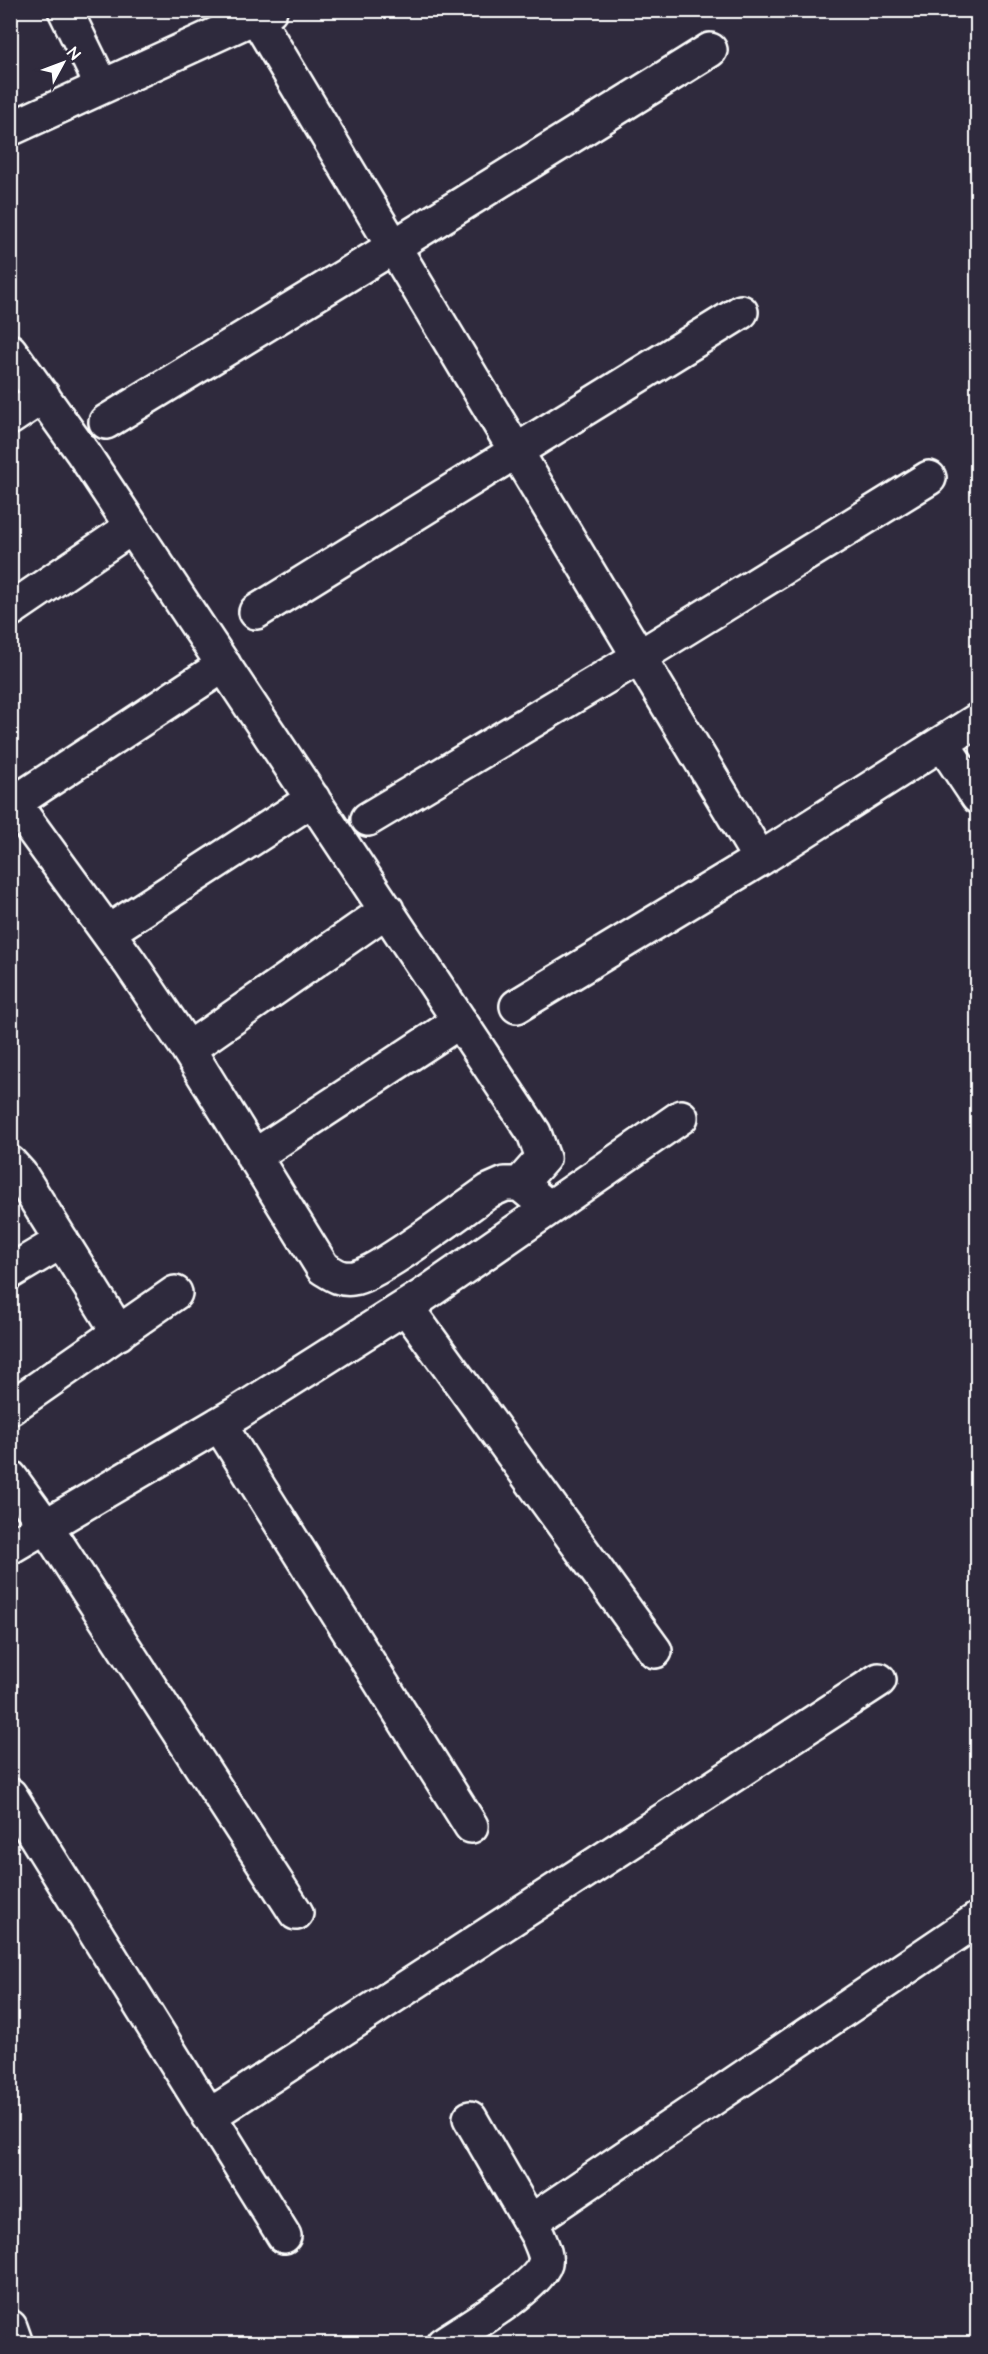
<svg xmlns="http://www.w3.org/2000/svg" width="988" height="2354" font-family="'Architects Daughter',sans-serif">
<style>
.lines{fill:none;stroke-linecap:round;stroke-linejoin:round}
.street-casing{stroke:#fff;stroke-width:38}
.secondary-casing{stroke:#fff;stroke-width:38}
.street{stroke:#2f2a3d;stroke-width:33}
.secondary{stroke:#2f2a3d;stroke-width:33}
</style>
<rect width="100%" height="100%" fill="#2f2a3d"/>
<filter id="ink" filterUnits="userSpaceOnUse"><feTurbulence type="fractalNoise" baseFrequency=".0167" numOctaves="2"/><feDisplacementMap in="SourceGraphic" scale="12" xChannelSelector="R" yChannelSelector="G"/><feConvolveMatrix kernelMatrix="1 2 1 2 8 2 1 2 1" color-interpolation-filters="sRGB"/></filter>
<g filter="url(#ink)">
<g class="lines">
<defs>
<path id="street" d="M65,10L102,86
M252,10L760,859
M10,351L83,453L534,1133L543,1158L520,1184
M10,418L43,396
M106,422L393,247L710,50
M10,610L132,527
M256,612L741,312
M942,743L978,797
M10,798L130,963L188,1049L323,1268C333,1274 340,1280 353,1278C377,1275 463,1209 489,1191L505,1184H520L549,1208
M14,803L224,665
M368,819L639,657L929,478
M108,932L313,799
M517,1006L760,859L978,720
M188,1049L387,910
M253,1157L460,1021
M10,1163L20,1174L119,1333
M10,1272L62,1241
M406,1307L655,1651
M10,1408L175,1293
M219,1424L471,1826
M10,1477L47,1528L296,1913
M10,1547L238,1413L421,1297L681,1117
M10,1795L284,2236
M209,2116L879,1680
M530,2222L978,1919
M10,2327L16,2344
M443,2344C464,2330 539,2286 545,2263C547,2255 541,2244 538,2236L470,2118"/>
<path id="secondary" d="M10,129L270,10"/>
</defs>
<use href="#street" class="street-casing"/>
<use href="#secondary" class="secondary-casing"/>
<use href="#street" class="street"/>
<use href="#secondary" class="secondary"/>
</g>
</g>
<rect width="988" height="2354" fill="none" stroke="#2f2a3d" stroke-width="36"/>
<rect x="18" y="18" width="952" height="2318" fill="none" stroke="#fff" stroke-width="2" filter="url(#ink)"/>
<g transform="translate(63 63) rotate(49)" stroke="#2f2a3d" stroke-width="4.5" paint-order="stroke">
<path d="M0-4.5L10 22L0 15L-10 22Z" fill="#ffffff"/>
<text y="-9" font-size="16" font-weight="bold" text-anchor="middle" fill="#ffffff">N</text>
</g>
</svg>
